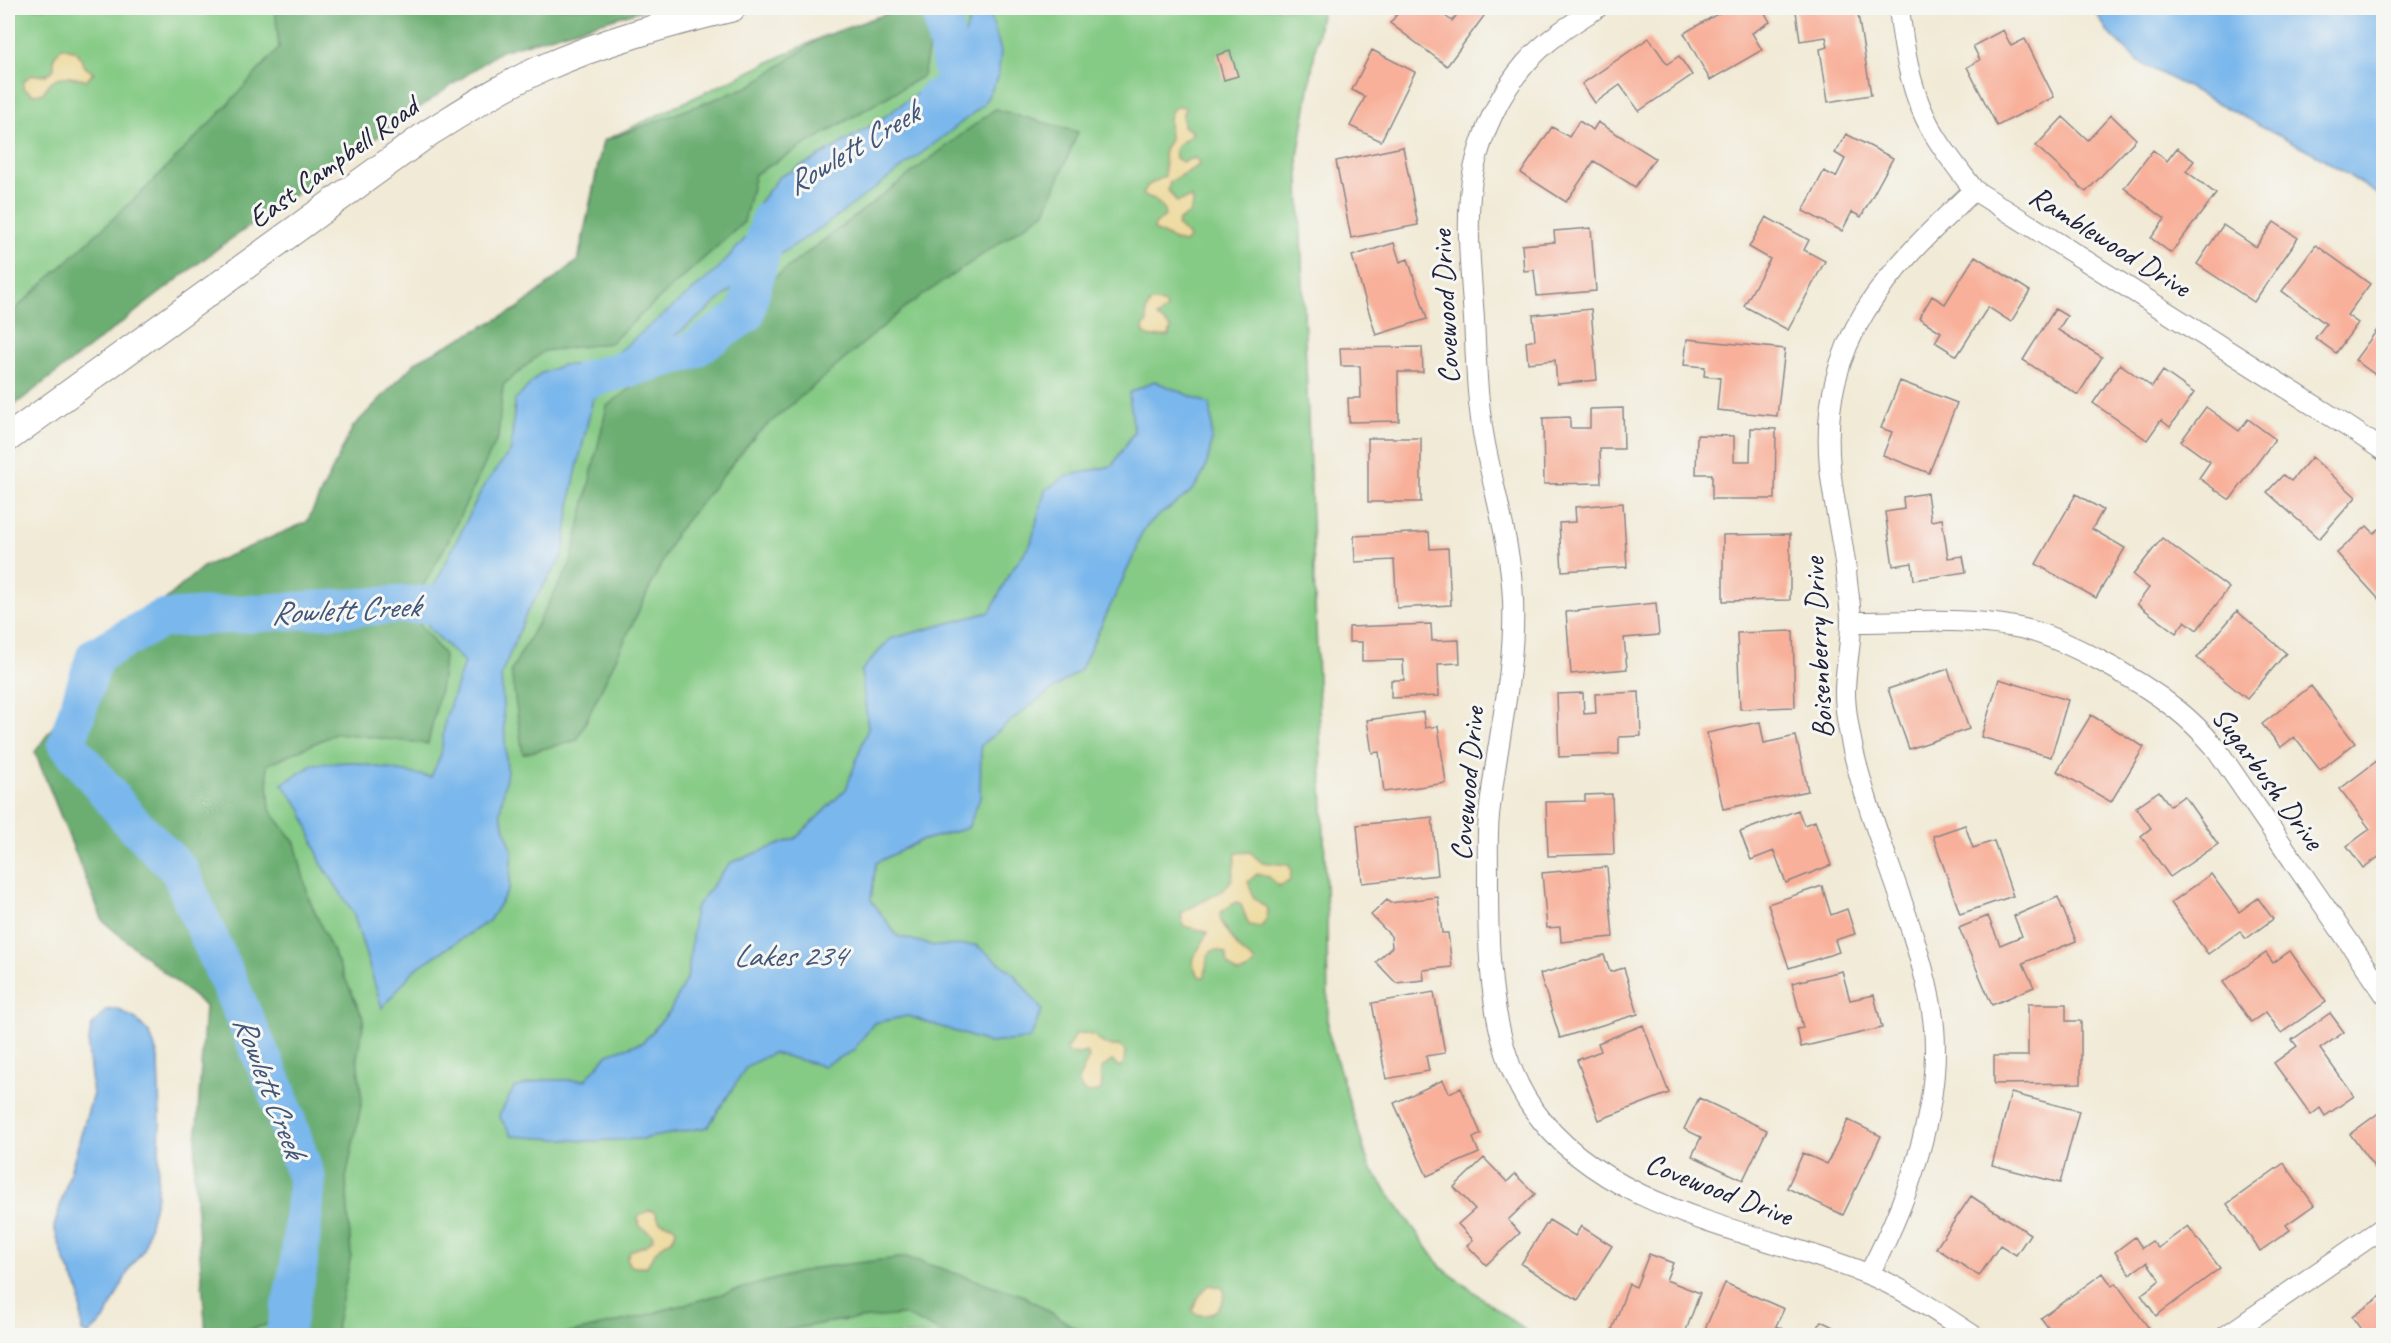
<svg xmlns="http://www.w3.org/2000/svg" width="2391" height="1343" font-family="Caveat,sans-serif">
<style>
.green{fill:#85ca85;stroke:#547660;stroke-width:1.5}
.forest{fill:#6cae72;stroke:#476856;stroke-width:1.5}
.sand{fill:#eeda9e;stroke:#887e6c;stroke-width:1.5}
.water{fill:#7ab7ec;stroke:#4e6c94;stroke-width:1.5}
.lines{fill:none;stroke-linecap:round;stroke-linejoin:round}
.river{stroke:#7ab7ec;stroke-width:38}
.building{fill:#f8b09a}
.street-casing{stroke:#8a8688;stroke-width:22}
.secondary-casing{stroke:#8a8688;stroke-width:29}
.street{stroke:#fff;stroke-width:20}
.secondary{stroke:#fff;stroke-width:27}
.labels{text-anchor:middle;stroke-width:6;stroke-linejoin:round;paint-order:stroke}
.street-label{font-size:30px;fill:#22223b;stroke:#f6f6f2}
.water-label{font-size:32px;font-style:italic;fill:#415679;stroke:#f6f6f2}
</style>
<rect width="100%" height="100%" fill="#f6f6f2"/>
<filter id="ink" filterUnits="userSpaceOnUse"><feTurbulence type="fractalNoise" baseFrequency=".0167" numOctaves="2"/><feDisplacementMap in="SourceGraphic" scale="12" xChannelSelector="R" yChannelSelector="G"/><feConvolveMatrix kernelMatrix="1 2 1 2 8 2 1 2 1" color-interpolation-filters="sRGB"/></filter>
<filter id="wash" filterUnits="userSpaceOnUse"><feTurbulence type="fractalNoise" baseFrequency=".008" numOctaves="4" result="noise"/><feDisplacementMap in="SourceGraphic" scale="24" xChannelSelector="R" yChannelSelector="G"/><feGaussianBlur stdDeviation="1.35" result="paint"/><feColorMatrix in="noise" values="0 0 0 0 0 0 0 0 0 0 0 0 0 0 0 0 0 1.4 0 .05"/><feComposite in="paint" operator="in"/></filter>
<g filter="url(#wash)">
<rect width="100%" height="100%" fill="#f1ead6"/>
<path class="green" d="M8,8H593L470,45L8,388Z
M902,8H1322L1298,156L1327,915L1328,1032L1369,1166L1441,1267L1531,1335H206L205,1006L103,921L35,752L107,651L203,567L307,522L353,427L417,361L517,309L578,260L603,141L822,37Z"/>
<path class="forest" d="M275,8H650L501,51L221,246L8,410V316L145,189L219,114L279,48Z
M902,8H937L923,76L755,174L744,222L610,343L544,351L503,385L498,437L446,545L409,611L444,655L442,680L428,744L337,733L267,765L270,810L295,843L309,899L364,1020L357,1057L362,1101L346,1178L351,1256L336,1328L346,1335H294L293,1318L228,1335H206L194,1173L205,1006L103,921L35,752L107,651L203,567L307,522L353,427L417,361L517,309L579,260L603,141L750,86L822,37Z
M995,109L1078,132L1045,212L907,306L756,435L676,533L577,740L523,754L511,671L571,563L607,406Z
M906,1257L1024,1296L1087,1335H948L904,1315L837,1321L758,1335H562L635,1318L815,1268Z"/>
<path class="sand" d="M62,47L76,51L86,68L94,72L87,80C66,76 55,71 43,93L33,94L23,88L24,81L31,75H46L54,69V57Z
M1178,106L1184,107L1186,109L1183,112V126L1193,132C1188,140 1179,141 1175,150L1176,158L1182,162L1194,158L1199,161L1198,166L1170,182L1168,190L1177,202L1192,197L1193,203L1189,214L1179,220L1177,225L1187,234L1189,238L1185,243L1179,242L1154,230L1155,225L1165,216V210L1154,199L1143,195L1147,186L1165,176L1164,149L1170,140L1169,118L1172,110Z
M1151,302H1158L1165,304L1167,309L1157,317L1171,328L1169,336L1151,337L1144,334L1143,327L1147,322L1146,311Z
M1250,852L1261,862L1289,865L1291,871L1290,881L1279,886L1269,877L1257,874L1248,882L1254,898L1268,909L1267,918L1261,927L1249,925L1241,905L1236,902L1220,913L1221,921L1239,949L1255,962C1251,970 1246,972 1237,973L1228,965L1226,954C1205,941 1207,964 1205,977H1200C1183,957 1203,950 1207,932L1183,926L1181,913L1224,890L1232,879L1236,853Z
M1083,1033L1095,1036C1101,1044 1109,1047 1119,1046L1125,1051L1124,1064L1119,1067L1112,1061L1102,1068L1100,1077L1102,1081L1101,1090L1088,1093L1082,1090L1078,1080L1089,1057L1086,1052L1079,1054L1068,1053L1067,1048L1076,1034Z
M650,1210L655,1212L660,1222L672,1225L676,1229C675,1242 665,1242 657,1250C653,1255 650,1262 646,1267H635L629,1265L627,1258L630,1251L646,1245L653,1239L652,1234L640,1226L638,1219L640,1215Z
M1209,1285L1221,1287L1225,1292C1224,1309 1207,1322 1192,1311C1196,1300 1200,1293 1209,1285Z"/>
<path class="water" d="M964,8H988L1001,51L998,78L983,105L947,134L824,226L751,273L703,314L593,399L572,490L563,555L528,610L501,675L507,771L500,813L512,851L509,889L489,921L415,969L382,1008L353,912L321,863L301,808L282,784L314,764L351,762L431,777L441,754L445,720L464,662L429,628L424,607L483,487L511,450L515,400L540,374L563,365H595L617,353L715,272L759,223V203L779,177L813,160L877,122L944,74L959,51L969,22Z
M2096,8H2383V198L2319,156L2139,62L2108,32L2097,14Z
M1154,381L1210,404C1214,431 1212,468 1193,489C1175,509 1139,519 1137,549L1081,669L1027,708L981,745L980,798L968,828L920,841L876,863L871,900L897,936L935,946L976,945L1013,973L1042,1010L1030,1039L990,1043L908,1016L874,1023L853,1051L823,1066L773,1053L747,1066L708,1127L642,1139L586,1141L512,1136L499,1116L514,1088L542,1080H585L608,1054L643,1042L670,1011L688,975L695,908L730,863L796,838L846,789L868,728L861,671L890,639L990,612L1009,574L1031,543L1045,490L1066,476L1112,466L1134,432L1129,393Z
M117,1009L136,1019L150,1034L158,1057L160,1122L157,1195L144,1249L131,1266L104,1320L88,1335L82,1332L80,1293L64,1259L54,1227L93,1094L88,1049L91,1027L106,1010Z"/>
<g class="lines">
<path class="river" d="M935,99L956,89L940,8
M586,380L691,351L745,315L770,219
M284,1336L298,1271L307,1180L276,1089L179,870L128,818L67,743L95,656L161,619L395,605L476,604"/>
</g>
<g id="blocks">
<path class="building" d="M1402,8H1434L1452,21L1462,8H1473L1484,16L1447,66L1390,23Z
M1728,8H1762L1770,22L1752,33L1762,50L1710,80L1684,33Z
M1818,8H1857L1871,95L1828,102L1820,49L1828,47L1826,37L1800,41L1796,11Z
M2003,30L2011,46L2025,39L2054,97L1997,126L1967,67L1980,60L1973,46Z
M1649,38L1667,64L1679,56L1692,75L1639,111L1620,85L1595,103L1582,84Z
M1372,50L1415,72L1381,141L1350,126L1365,97L1352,90Z
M1230,51L1238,76L1224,80L1217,55Z
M2111,115L2136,139L2086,192L2036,146L2063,117L2088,140Z
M1579,121L1593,130L1598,122L1655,158L1635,187L1594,161L1566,202L1521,173L1552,127L1569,137Z
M1846,134L1893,158L1861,217L1852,212L1842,231L1803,211L1824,171L1836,177L1845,159L1835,153Z
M1403,147L1418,225L1351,238L1336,161Z
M2177,148L2194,161L2186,171L2216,194L2171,253L2151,238L2165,219L2124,188L2153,150L2167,161Z
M1766,217L1809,240L1804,250L1825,261L1788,330L1744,306L1770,259L1749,247Z
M2274,222L2298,238L2254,302L2197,264L2223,225L2256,247Z
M1591,228L1596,291L1537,296L1534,270L1524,271L1522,245L1555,242L1554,231Z
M1394,243L1400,262L1408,259L1427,319L1376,335L1352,256Z
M2316,245L2370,284L2347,315L2358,323L2336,353L2315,338L2326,324L2282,291Z
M1975,256L2030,291L2011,322L1988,307L1957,356L1935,342L1941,332L1919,318L1932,296L1945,304Z
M1591,309L1597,380L1557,384L1555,360L1528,363L1526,342L1535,340L1533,315Z
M2055,309L2067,316L2058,330L2102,357L2078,395L2023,360Z
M2380,326L2384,329V381L2355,360Z
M1687,339L1785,349L1777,416L1717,410L1720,378L1704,376L1705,367L1684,365Z
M1422,347L1423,372H1398L1399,421L1349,422L1348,398H1361L1360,366H1341L1340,348Z
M2120,364L2152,387L2163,371L2194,393L2170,427L2161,420L2147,440L2093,403Z
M1900,381L1957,403L1929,473L1883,455L1892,432L1881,428Z
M2206,407L2239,431L2248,419L2275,439L2230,500L2199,478L2210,462L2181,441Z
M1623,408L1624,449H1600L1601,483L1544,484L1543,418L1570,417V428H1590V409Z
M1751,428L1776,429L1775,499H1712V474H1696L1697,435L1734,436V461H1750Z
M1368,438H1421V502H1368Z
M2312,457L2356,497L2319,539L2267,492L2283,475L2291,481Z
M1927,493L1931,521L1942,519L1948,558L1963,556L1966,572L1914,580L1912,563L1893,566L1885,512L1904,509L1903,497Z
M2076,494L2103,510L2092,529L2125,548L2096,598L2036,564Z
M1623,503L1627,567L1562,571L1559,523L1576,522L1575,507Z
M2384,525V605L2337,553L2367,526L2374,533Z
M1429,532L1430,549L1448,548L1451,605L1397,608L1394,560L1355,562L1354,536Z
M1790,534V600L1723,601V535Z
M2162,538L2229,588L2197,630L2185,621L2176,633L2137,604L2149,588L2133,575Z
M1656,603L1659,635L1624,638L1627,669L1571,674L1566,612Z
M2237,611L2286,653L2247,699L2197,658Z
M1431,624L1432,641L1459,640L1460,663L1438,664L1439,696L1391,698V680H1404L1403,660L1362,661V642H1349V627Z
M1793,631L1795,707L1740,709L1737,633Z
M1948,669L1969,729L1909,749L1888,689Z
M1999,679L2068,700L2051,757L1981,737Z
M2311,686L2355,743L2320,770L2294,737L2281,747L2262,724Z
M1639,692L1641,736L1619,737V754L1559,757L1557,694L1583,693L1584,714L1596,713L1595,694Z
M1423,712L1425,728L1438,726L1446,783L1384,792L1379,752L1372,753L1367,720Z
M2091,715L2144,747L2111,802L2057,771Z
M1760,722L1764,743L1796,736L1808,791L1723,809L1707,733Z
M2378,760L2384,768V853L2363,868L2347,846L2370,829L2340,789Z
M2159,791L2170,806L2184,796L2218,844L2170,877L2141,836L2151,828L2136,807Z
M1612,794L1614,854L1548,856L1546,802L1585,801V795Z
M1798,810L1804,825L1815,821L1831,865L1786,883L1774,851L1751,860L1740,832Z
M1432,817L1438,875L1362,883L1357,825Z
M1965,825L1973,848L1994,841L2013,896L1960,914L1933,836Z
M1607,867L1613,937L1561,942L1560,927L1547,928L1542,873Z
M2211,874L2239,912L2258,898L2273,919L2246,939L2240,931L2208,954L2171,903Z
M1822,886L1831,915L1847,909L1855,934L1835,940L1839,952L1789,968L1768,904Z
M1438,897L1442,933H1448L1452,967L1423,970L1424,980L1396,983L1376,962L1392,947L1391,936L1371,915L1387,900L1390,903Z
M2058,897L2076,941L2023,963L2034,987L1992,1005L1959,928L1988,916L2000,945L2022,936L2014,916Z
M2290,951L2326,1002L2281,1033L2266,1012L2251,1022L2223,982L2266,953L2273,963Z
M1604,955L1610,972L1624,968L1638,1014L1560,1038L1540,974Z
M1842,971L1850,1000L1874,995L1882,1028L1801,1047L1797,1029L1803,1028L1792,983Z
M1434,992L1445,1053L1426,1056L1429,1071L1386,1079L1372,1003Z
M2028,1004H2066V1021H2081V1083L1994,1084V1056H2028Z
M2330,1013L2344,1032L2320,1049L2354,1096L2325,1116L2320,1108L2311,1115L2274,1063L2297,1046L2292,1040Z
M1643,1025L1669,1093L1599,1120L1577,1060L1601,1051L1598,1043Z
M1443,1080L1449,1093L1461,1088L1481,1134L1473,1138L1479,1153L1427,1176L1394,1103Z
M2011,1093L2079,1111L2060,1183L1992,1165Z
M1699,1098L1767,1130L1743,1180L1692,1156L1701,1137L1684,1129Z
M2384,1109V1177L2382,1178L2350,1134Z
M1848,1120L1881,1136L1843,1215L1787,1188L1803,1153L1827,1164Z
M1484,1158L1507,1182L1515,1174L1535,1194L1508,1220L1520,1233L1486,1265L1467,1245L1473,1240L1458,1224L1475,1209L1454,1187Z
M2284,1163L2314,1205L2286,1225L2290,1230L2260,1251L2227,1204Z
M1971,1196L2030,1234L2016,1255L2000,1245L1979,1276L1936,1248Z
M1549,1220L1575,1236L1581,1226L1612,1246L1578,1300L1521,1264Z
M2188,1226L2220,1268L2156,1316L2141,1295L2160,1280L2147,1262L2130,1274L2115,1252L2135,1237L2142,1248L2152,1241L2158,1248Z
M1649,1254L1673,1263L1666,1280L1700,1293L1684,1336H1626L1612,1330L1629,1284L1636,1287Z
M2103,1273L2112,1286L2116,1283L2148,1327L2137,1336H2054L2041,1318Z
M1725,1283L1784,1309L1776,1326L1797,1336H1702Z
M2384,1294V1330L2376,1336H2366L2352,1317Z
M1821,1321L1851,1336H1814Z"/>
</g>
</g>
<g filter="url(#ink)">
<use href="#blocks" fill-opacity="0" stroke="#8a8688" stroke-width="1.5"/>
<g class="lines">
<defs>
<path id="street" d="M1597,8C1571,24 1545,41 1525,64C1500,93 1482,132 1474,169C1464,213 1471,273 1474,319C1476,360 1477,403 1485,444C1495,496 1511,546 1513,600C1516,672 1496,744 1489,816C1487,835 1488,855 1488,874C1488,949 1488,1046 1533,1109C1606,1212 1755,1230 1865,1273C1902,1287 1940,1314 1974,1336
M1899,8C1903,43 1909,84 1925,117C1937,143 1957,167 1974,190L2353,430L2384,451
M1851,622C1904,622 1961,617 2015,627C2061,635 2138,679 2176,709C2190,720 2203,733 2215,747L2384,993
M1869,1274C1910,1197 1949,1089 1930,1000C1913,916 1873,835 1853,750C1849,731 1845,712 1845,692C1845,669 1851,646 1851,623C1851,605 1847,588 1846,570C1842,536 1833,501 1830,467C1818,339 1888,271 1974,190
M2226,1336L2384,1227"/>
<path id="secondary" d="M8,438L430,132C466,110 502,86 541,69C602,42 666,24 732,8"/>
</defs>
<use href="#street" class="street-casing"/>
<use href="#secondary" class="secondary-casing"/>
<use href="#street" class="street"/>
<use href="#secondary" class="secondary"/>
</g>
</g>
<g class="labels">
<g class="street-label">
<text transform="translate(333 162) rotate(-36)" y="10">East Campbell Road</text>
<text transform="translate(2110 241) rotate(32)" y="10">Ramblewood Drive</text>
<text transform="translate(1445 307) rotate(-93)" y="10">Covewood Drive</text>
<text transform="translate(1818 648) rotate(-93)" y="10">Boisenberry Drive</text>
<text transform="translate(2268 778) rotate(54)" y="10">Sugarbush Drive</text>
<text transform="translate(1467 784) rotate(-85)" y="10">Covewood Drive</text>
<text transform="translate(1719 1189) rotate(21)" y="10">Covewood Drive</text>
</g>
<g class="water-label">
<text transform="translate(852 148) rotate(-31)" y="11">Rowlett Creek</text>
<text transform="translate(345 609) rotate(-3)" y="11">Rowlett Creek</text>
<text x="789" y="966">Lakes 234</text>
<text transform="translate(270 1086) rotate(69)" y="11">Rowlett Creek</text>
</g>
</g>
<rect width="2391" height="1343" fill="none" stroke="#f6f6f2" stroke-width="30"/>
</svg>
